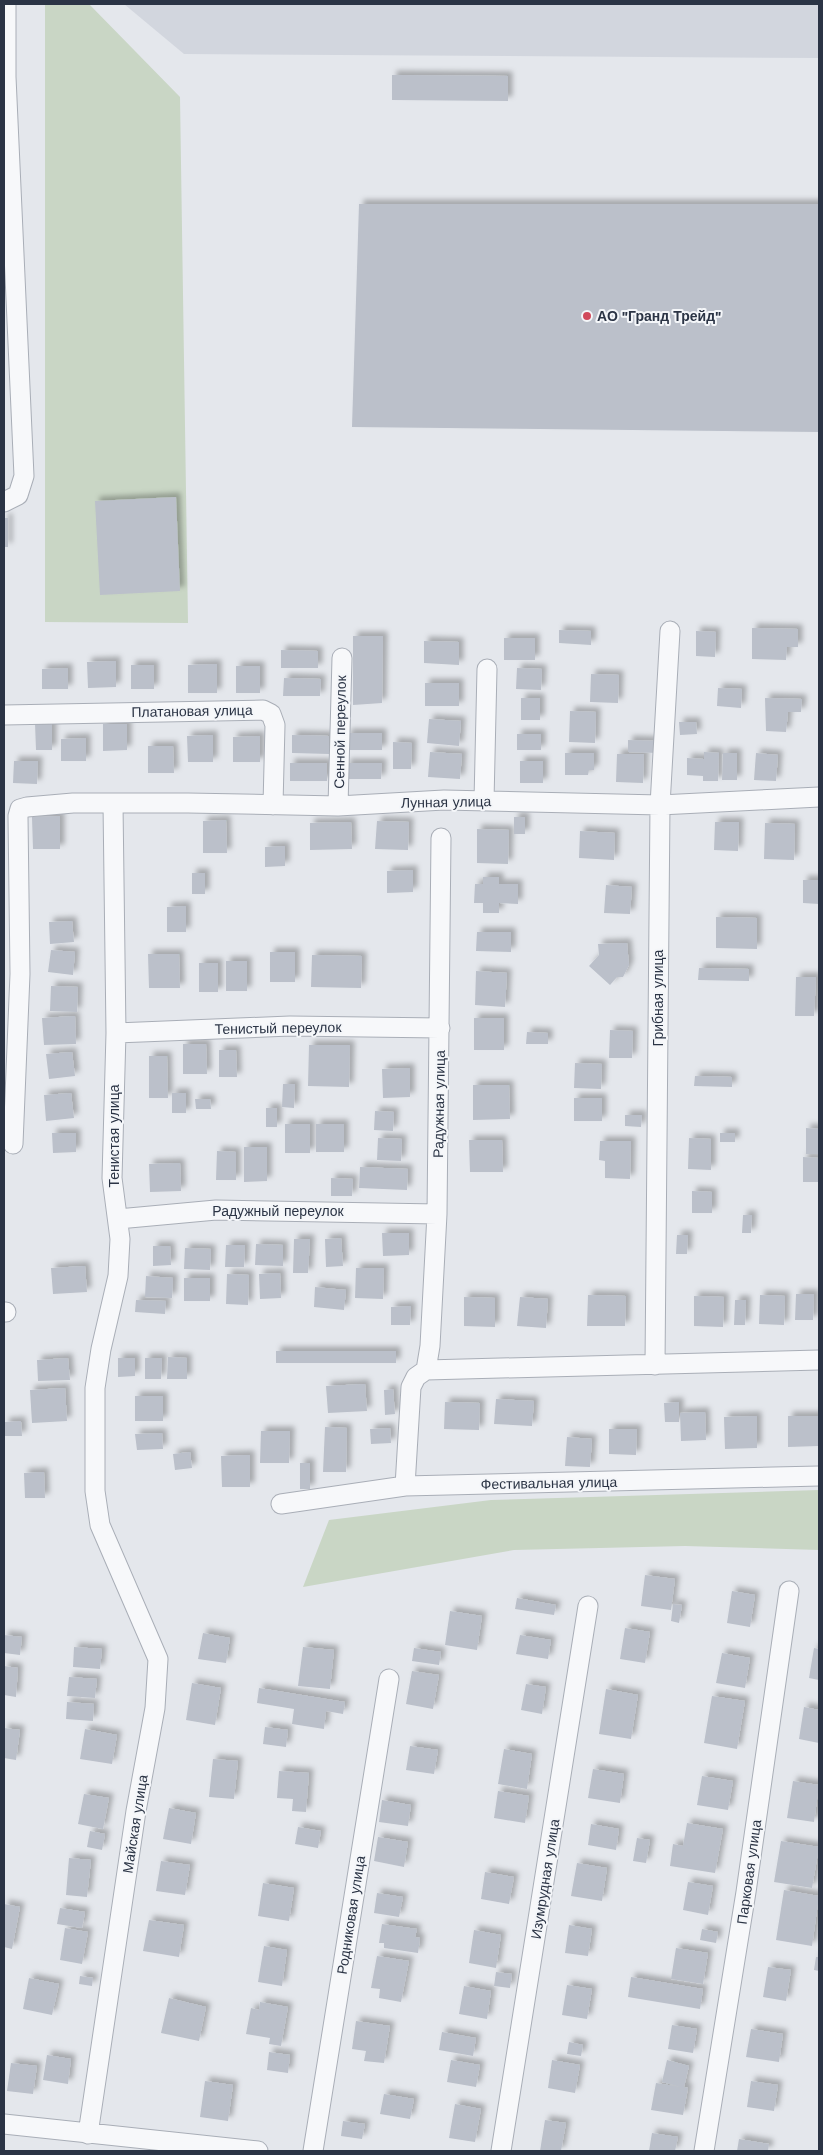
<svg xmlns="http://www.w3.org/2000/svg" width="823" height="2155" font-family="'Work Sans',sans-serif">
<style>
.built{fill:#d2d6de}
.green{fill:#c9d6c5}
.building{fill:#bbc0ca;filter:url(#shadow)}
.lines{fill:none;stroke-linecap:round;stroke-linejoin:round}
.minor-casing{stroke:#a9aeb7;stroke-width:21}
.minor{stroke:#f7f8fa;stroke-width:19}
.poi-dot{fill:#d1495b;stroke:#f4f6f9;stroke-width:2}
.labels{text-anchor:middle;stroke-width:4;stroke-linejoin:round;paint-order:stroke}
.poi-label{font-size:14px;font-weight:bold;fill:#2b3445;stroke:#f4f6f9;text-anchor:start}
.street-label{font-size:14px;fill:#2b3445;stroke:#f4f6f9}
</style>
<defs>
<filter id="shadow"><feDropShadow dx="4.5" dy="-4.5" stdDeviation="2.5" flood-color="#0004"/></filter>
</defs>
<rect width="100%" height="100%" fill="#e4e7ec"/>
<path class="built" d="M124,4H819V58L184,54Z"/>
<path class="green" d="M45,4H89L180,97L188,623L45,622Z
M819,1490V1550L685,1546L514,1550L303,1587L329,1520L491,1500Z"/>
<path class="building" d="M392,75L508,76V101L392,100Z
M359,204H819V432L352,427Z
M176,497L180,591L100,595L95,501Z
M4,518H8V547H4Z
M752,628L798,629V647H787L786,660L752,659Z
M559,630L591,631V645L559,643Z
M696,631L716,632L715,657L696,656Z
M353,636H383L382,703L353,705Z
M504,638H535V660H504Z
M424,641L459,642V665L424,663Z
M281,650L318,651V668H281Z
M116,661V687L88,688L87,662Z
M217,664V693H188V665Z
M131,665H154V689H131Z
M236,666H260V693H236Z
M68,668V689H42V669Z
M517,668L542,669L541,690L516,689Z
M591,674L619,675L618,703L590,702Z
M284,678L321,679L320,696H283Z
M425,683H459V706H425Z
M718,688L742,689L741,708L717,706Z
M521,698H540V720H521Z
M765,698L802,699L801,712H788L786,732L766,731Z
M570,711L596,712L595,743L569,742Z
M429,719L461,721L459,746L427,743Z
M679,722H696L697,734L680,735Z
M35,723H52V750H36Z
M103,724H127V750L103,751Z
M347,733H382V750H346Z
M517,734H541V750H517Z
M213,735V762H188L187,736Z
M292,735L329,736V754L292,753Z
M260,736V762H233V737Z
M86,738V761H61V739Z
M628,740L658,741V753L628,752Z
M393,742L412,743L411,769H393Z
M148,746H173L174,773H148Z
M430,752L462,754L460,779L428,777Z
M704,752L719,753L718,781H703V776L687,775V758L704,759Z
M565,753H594V770H589L588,775H565Z
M723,753H737V780H722Z
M756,753L778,755L776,781L754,780Z
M617,754H644L643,783L616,782Z
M14,761H38L37,784L13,783Z
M520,761H543V783H520Z
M290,763H327V781H290Z
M346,763H382L381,779H346Z
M60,816V849H33L32,817Z
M514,817H525V834H514Z
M226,820L227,853H203V821Z
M377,821L409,822L408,850L375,849Z
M351,822L352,849L310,850V823Z
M715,822H739L738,851L714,850Z
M765,823L795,824L794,860L764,859Z
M477,829L509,830L508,864L477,863Z
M580,831L615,833L614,860L579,858Z
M285,846V866L265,867V847Z
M413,870V892L387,893V871Z
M192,873H205V894H192Z
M483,877H499V884H518V904L499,903V913H483V903H474L475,884H483Z
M803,880H819V904L803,903Z
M606,885L632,887L630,914L604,913Z
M186,906V932H167V907Z
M716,917L757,918V949L716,948Z
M72,921L74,942L50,944L49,922Z
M477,932H511V952L476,951Z
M627,943L629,965L623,977H617L610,985L589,966L599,955L598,944Z
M51,950L75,952L73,975L48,972Z
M270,952H295V982H270Z
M148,954H179L180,988H149Z
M312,955L362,956L361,988L311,987Z
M226,961H247V991H226Z
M199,963H218V992H199Z
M699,968L749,969V981L698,980Z
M476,971L507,973L505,1007L475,1005Z
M796,977H816L814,1016H795Z
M51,986L78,987L77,1012L50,1011Z
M75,1016L76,1044L44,1045L42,1018Z
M474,1018H504V1050H474Z
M610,1030L633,1031L632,1058H609Z
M527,1032L548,1033V1044H526Z
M183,1044H206L207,1074H183Z
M309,1045H350L349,1087L308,1086Z
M219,1050H236L237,1077H219Z
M72,1052L75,1076L49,1079L46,1054Z
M149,1056H167L168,1098H149Z
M575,1063L602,1064L601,1089L574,1088Z
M410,1068V1097L383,1098L382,1069Z
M695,1076L732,1077V1087L694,1086Z
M283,1084H295L294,1108L282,1107Z
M473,1085H509L510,1119L473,1120Z
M71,1093L74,1118L46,1121L44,1095Z
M172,1093H186V1113H172Z
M574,1098H602V1121H574Z
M195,1099H210L211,1109H196Z
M266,1108H277V1127H266Z
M375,1111L394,1112L393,1131L374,1130Z
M625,1115H642L641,1127L625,1126Z
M285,1124H310V1153H285Z
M316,1124H344V1152H316Z
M806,1128L819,1129V1154H806Z
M52,1133H76V1152L53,1153Z
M720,1133H735V1142H720Z
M378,1138L402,1139L401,1161L377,1160Z
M689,1138L711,1139V1170L688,1169Z
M469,1140H502L503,1172H470Z
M600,1141H631L630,1179L605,1178V1161L599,1160Z
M244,1147H267V1181L244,1182Z
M217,1151L236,1152V1180H216Z
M803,1157L819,1158V1182H803Z
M180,1163L181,1191L150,1192L149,1164Z
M360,1167L408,1169L407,1190L359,1188Z
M331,1178L353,1179L352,1196H331Z
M692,1191L712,1192V1213H692Z
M743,1215H752L751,1233H742Z
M382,1233H409V1255L383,1256Z
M677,1235H688L687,1254H676Z
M341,1238L343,1266L326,1267L325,1239Z
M294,1239H310L308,1273H293Z
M256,1244L283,1245V1266L255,1265Z
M226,1245H245L244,1267H225Z
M153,1246H170L171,1265L153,1266Z
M185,1248L211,1249L210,1270L184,1269Z
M85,1266L87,1292L53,1294L51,1268Z
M356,1268H384L383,1299L355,1298Z
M280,1273L281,1298L260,1299L259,1274Z
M227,1274L249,1275L248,1305L226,1304Z
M146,1276L173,1278L172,1298L145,1297Z
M184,1278H210V1301H184Z
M315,1287L346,1290L344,1310L314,1307Z
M796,1294H814L813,1320H795Z
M588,1295L626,1296L625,1326H587Z
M760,1295L785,1296L784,1325L759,1324Z
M694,1296L724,1297L723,1327L694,1326Z
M464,1297L495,1298V1327L464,1326Z
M520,1297L548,1299L546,1328L517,1326Z
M136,1300L166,1301L165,1314L135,1312Z
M735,1300H746L745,1325H734Z
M411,1306L410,1325H391V1307Z
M276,1351H396V1363H276Z
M168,1357L187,1358V1379H167Z
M68,1358L70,1380L38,1381L37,1360Z
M118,1358H135V1376L118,1377Z
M145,1358H162L161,1379H145Z
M365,1384L367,1411L328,1413L326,1386Z
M65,1388L67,1421L32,1423L30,1390Z
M393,1389L395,1414L385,1415L384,1390Z
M135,1396H163V1421H135Z
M496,1399L534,1401L532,1426L494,1424Z
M445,1402L480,1403L479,1430L444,1429Z
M679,1402V1422H665L664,1403Z
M705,1412L706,1440L681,1441L680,1413Z
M757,1416V1448L725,1449L724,1417Z
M788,1416H818V1446L788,1447Z
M21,1421L22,1436H5V1422Z
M325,1427L347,1428L346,1472H323Z
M390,1428L391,1443L371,1444L370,1429Z
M609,1429H637L636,1455L609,1454Z
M261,1431H290L289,1463H260Z
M162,1433L163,1449L137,1450L135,1434Z
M567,1437L592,1439L590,1467L565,1466Z
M190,1452L192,1468L175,1470L173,1454Z
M250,1455V1487H222L221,1456Z
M300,1463H310V1489H300Z
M44,1472L45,1498H25L24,1473Z
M645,1575L675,1579L671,1610L641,1606Z
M732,1591L755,1595L750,1627L727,1623Z
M517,1598L556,1605L554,1615L515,1609Z
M673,1604L682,1605L679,1623L671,1621Z
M450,1611L482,1616L477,1650L445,1645Z
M625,1628L650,1632L645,1663L620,1659Z
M203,1633L230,1638L226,1663L198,1659Z
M4,1635L22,1637L20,1655L4,1653Z
M520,1635L551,1640L548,1659L516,1654Z
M74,1647L102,1649L100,1669L73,1667Z
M303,1647L334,1650L330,1689L298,1686Z
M414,1648L441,1652L439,1665L412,1661Z
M814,1648L819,1649V1680L809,1678Z
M722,1653L750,1658L745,1688L716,1683Z
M4,1666L18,1668L16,1697L4,1695Z
M412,1671L439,1675L433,1709L406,1704Z
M69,1677L97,1679L95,1698L67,1696Z
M192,1683L221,1688L215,1725L186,1720Z
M526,1684L546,1687L542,1714L521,1710Z
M259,1688L345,1702L343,1714L326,1711L324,1729L292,1724L294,1709L257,1703Z
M606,1689L638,1695L631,1739L599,1734Z
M712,1696L745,1701L737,1749L704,1743Z
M67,1702L94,1704L93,1721L66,1719Z
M804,1707L819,1710V1743L799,1739Z
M265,1727L288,1730L286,1747L263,1744Z
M4,1728L20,1730L16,1760L4,1758Z
M85,1729L117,1735L112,1764L80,1759Z
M410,1746L438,1750L434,1774L406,1770Z
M504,1749L532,1754L527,1789L498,1784Z
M213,1759L238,1761L234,1799L209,1797Z
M593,1769L624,1774L620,1803L588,1798Z
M279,1771L309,1773L306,1812L292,1811L293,1799L277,1798Z
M702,1776L733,1781L728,1810L697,1805Z
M793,1781L819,1785L814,1822L787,1818Z
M498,1791L529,1796L525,1823L494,1818Z
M84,1794L109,1798L103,1829L78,1824Z
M382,1800L411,1805L408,1826L379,1822Z
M169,1808L196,1813L191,1844L163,1839Z
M687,1823L723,1829L715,1873L670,1866L673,1844L683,1846Z
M591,1824L619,1829L616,1850L588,1845Z
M298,1827L321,1831L318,1848L295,1844Z
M90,1831L105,1834L102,1850L87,1847Z
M378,1837L408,1842L404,1867L374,1861Z
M637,1838L650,1840L646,1863L633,1861Z
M781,1841L819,1847L812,1888L774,1882Z
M69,1858L91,1860L87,1897L66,1895Z
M161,1861L190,1865L185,1895L156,1891Z
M577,1863L607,1868L602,1901L571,1896Z
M485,1872L514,1877L509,1904L481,1899Z
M688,1882L713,1886L708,1915L683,1910Z
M263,1883L294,1888L289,1921L258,1916Z
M784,1890L819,1896L812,1946L776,1940Z
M377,1893L403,1897L399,1917L374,1913Z
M4,1904L20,1907L12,1949L4,1947Z
M60,1908L85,1912L82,1928L57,1924Z
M149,1920L184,1925L179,1957L143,1951Z
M382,1924L417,1929L415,1937L420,1938L418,1953L384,1948V1943H379Z
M569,1925L592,1929L588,1956L565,1953Z
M65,1928L88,1932L82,1964L60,1960Z
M702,1929L718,1932L716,1943L700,1940Z
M474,1930L501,1935L496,1968L469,1963Z
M264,1946L287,1950L282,1986L258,1982Z
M676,1948L708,1953L703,1984L671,1979Z
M377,1956L409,1961L401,2002L379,1998L380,1989L371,1988Z
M816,1957H819V1971L814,1970Z
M768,1967L791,1970L786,2001L763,1997Z
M496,1972L512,1974L510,1988L494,1986Z
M80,1976L93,1978L92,1986L79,1984Z
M631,1977L703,1989L700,2009L628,1997Z
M29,1978L59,1984L52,2015L23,2009Z
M567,1985L592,1989L587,2019L562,2015Z
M464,1986L491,1991L487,2019L459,2014Z
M169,1998L206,2007L199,2041L161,2033Z
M260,2002L288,2007L281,2046L269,2044L270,2038L246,2034L251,2008L259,2010Z
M356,2021L390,2026L384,2063L364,2061L366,2051L352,2049Z
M672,2025L697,2029L693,2053L668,2049Z
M751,2029L783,2034L779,2062L746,2057Z
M442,2032L476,2038L473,2056L439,2050Z
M569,2042L583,2045L581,2056L567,2054Z
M269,2052L290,2055L288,2073L267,2070Z
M47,2055L71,2059L68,2084L43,2080Z
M451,2060L480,2065L476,2087L447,2082Z
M552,2060L580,2065L575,2093L548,2088Z
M667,2060L689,2066L684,2087L688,2088L683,2115L651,2110L656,2083L681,2087L662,2082Z
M11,2063L37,2066L33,2094L7,2091Z
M205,2081L233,2085L228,2121L200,2117Z
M751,2081L778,2085L774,2111L747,2107Z
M384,2094L414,2099L410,2119L380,2114Z
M455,2104L481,2109L475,2142L449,2138Z
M545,2120L566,2123L561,2151H540Z
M343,2121L365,2124L362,2139L341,2136Z
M652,2133L678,2137L675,2151H649Z
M739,2139L769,2144L768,2151H737Z"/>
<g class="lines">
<defs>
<path id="minor" d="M4,502L18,495L24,476L6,77V4
M4,715L263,710L271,714L275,725L273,805
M484,801L487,669
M338,806L342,658
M116,1033L290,1026L440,1028
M13,1144L20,974L18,816L20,809L27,807L73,803H188L338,806L444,800L660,805L819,797
M118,1219L216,1210L437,1214
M4,1312H6
M655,1365L660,805L670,631
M426,1370L430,1346L437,1214L441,838
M426,1370L819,1360
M405,1486L411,1387L416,1377L426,1370
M281,1504L405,1486L819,1476
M4,2124L258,2151
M88,2134L136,1811L155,1708L158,1659L100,1525L95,1491V1388L101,1349L118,1276L120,1239L112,1178L116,1033L113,804
M313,2151L389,1679
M501,2151L588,1606
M704,2151L746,1892L789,1591"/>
</defs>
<use href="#minor" class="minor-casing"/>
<use href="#minor" class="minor"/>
</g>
<circle class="poi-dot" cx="587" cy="316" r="5"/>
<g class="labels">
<g class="poi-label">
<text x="597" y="321">АО "Гранд Трейд"</text>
</g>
<g class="street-label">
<text transform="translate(192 711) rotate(-1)" y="5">Платановая улица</text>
<text transform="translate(340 732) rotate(-89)" y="5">Сенной переулок</text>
<text transform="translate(446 802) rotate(-1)" y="5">Лунная улица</text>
<text transform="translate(658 998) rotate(-90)" y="5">Грибная улица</text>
<text transform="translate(278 1028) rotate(-1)" y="5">Тенистый переулок</text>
<text transform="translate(439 1104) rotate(-89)" y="5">Радужная улица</text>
<text transform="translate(114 1136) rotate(-90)" y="5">Тенистая улица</text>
<text x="278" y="1216">Радужный переулок</text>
<text transform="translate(549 1483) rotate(-1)" y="5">Фестивальная улица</text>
<text transform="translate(135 1824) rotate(-81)" y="5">Майская улица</text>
<text transform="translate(749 1872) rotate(-82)" y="5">Парковая улица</text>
<text transform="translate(545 1879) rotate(-81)" y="5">Изумрудная улица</text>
<text transform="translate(351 1915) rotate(-81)" y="5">Родниковая улица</text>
</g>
</g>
<rect width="823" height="2155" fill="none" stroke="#2b3445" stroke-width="10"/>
</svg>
